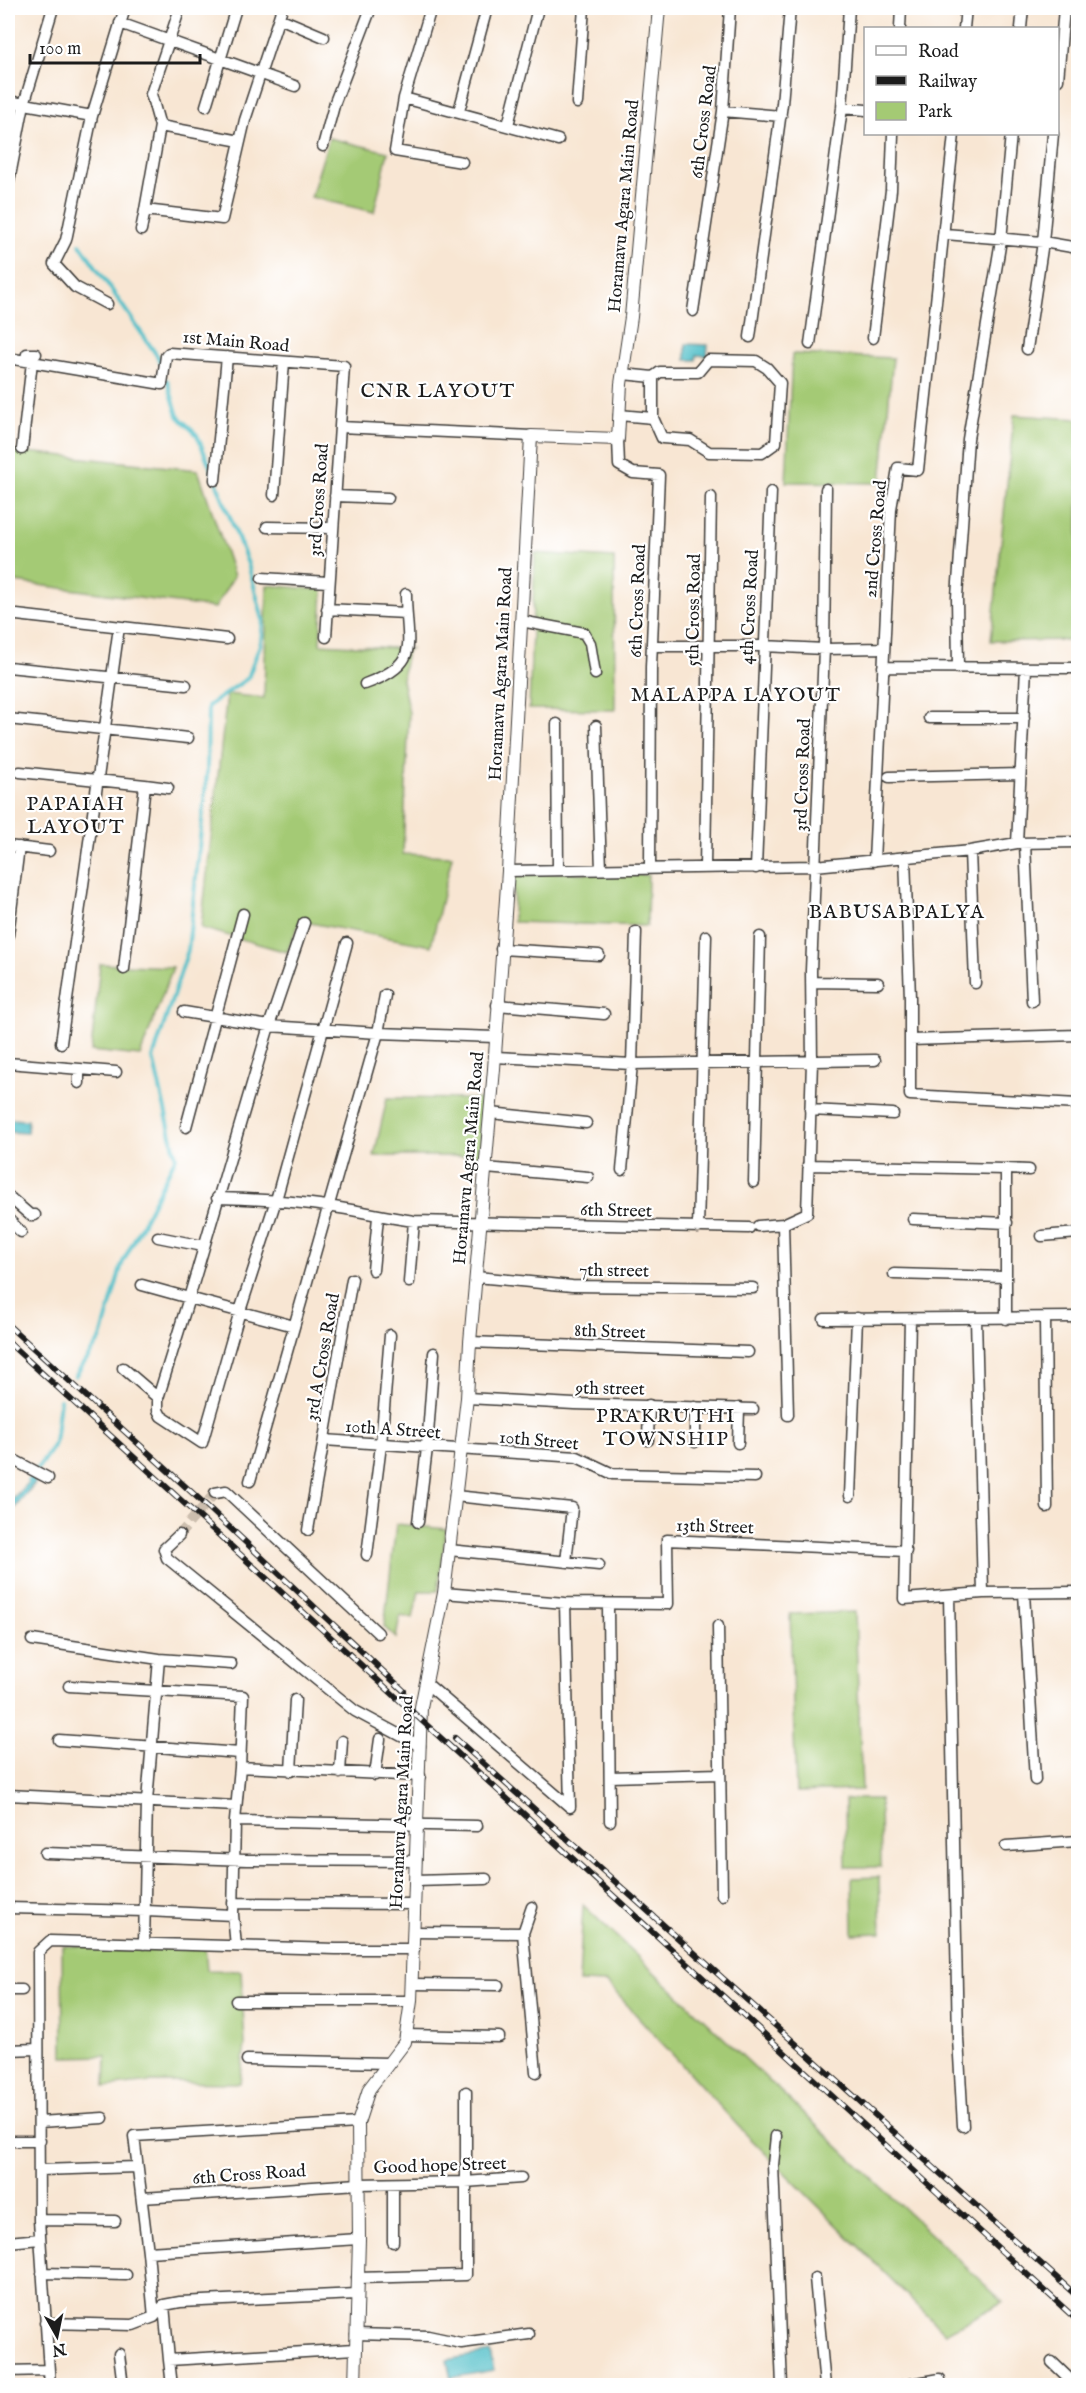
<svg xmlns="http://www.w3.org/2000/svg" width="1086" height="2393" font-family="'IM FELL English',serif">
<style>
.green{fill:#a4ca74;stroke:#607348;stroke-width:1.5}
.water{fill:#52c0c9;stroke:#376e72;stroke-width:1.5}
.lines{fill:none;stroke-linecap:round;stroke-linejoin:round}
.stream{stroke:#52c0c9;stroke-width:4}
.minor-tunnel{stroke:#ccbeae;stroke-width:10;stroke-dasharray:10 5;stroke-linecap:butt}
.minor-casing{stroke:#3d3a37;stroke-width:13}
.tertiary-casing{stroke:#3d3a37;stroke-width:14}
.minor{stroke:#fff;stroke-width:10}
.tertiary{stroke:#fff;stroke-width:12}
.rail-casing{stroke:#1c1c1c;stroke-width:6}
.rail{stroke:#fff;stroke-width:4;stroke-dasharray:11;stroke-linecap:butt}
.labels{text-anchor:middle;stroke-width:4.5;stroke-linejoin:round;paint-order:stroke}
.street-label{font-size:18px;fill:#1c1c1c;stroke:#fff}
.neighbourhood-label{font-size:20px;letter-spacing:1.5px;fill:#1c1c1c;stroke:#fff}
</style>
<rect width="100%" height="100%" fill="#fff"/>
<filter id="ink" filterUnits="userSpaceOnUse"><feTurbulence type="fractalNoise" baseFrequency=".0167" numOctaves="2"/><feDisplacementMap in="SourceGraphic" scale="12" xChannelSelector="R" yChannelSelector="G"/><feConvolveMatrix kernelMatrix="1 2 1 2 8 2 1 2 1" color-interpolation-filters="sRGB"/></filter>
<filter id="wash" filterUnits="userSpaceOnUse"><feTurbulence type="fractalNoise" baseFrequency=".008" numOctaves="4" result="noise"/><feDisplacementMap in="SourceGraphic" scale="24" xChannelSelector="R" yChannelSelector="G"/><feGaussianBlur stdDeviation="1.35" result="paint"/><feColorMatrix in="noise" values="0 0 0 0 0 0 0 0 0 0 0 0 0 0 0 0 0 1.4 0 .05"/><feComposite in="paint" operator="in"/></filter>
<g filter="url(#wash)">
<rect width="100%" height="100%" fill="#f8e6d3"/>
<path class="green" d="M329,138L388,152L374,212L311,197Z
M792,354L893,358L881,483L786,482Z
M1014,415L1078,419V640L991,641Z
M8,450L198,470L234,576L215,608L8,581Z
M535,553L614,558L615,710L529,709Z
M267,585L323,590L320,644L412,649L407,650L402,680L409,713L403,854L452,856L431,946L300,921L287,952L201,928L227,694L264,698Z
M514,871L648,875L647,926L513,922Z
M100,964L173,967L140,1056L91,1051Z
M387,1098L484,1099L480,1156H374Z
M396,1524L446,1529L438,1591H419L413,1618L400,1616L396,1638L384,1627Z
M855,1612L862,1790L796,1792L790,1614Z
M845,1799H880L881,1867H846Z
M879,1877L881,1933L853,1934L852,1878Z
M583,1905L1003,2302L945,2333L738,2126L607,1983L579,1982Z
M62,1946H205L207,1970L241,1971L245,2045L240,2083L152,2082L105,2087L106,2056L63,2057Z"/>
<path class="water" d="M686,344L708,345L707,356L697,355L696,360H686Z
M8,1119L28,1120L27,1133L8,1132Z
M32,1478L36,1482L8,1516V1504Z
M490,2352L494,2370L451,2378L447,2360Z"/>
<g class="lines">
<path class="stream" d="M80,244L158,357L161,365
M167,380L178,416L197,435L212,471
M75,1376L101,1338L122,1264L176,1157L153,1058L188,950L207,774L208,706L248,678L261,642L263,620L248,564L216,481
M29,1481L55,1443L60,1400"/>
</g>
</g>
<g filter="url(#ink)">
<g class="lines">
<path class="minor-tunnel" d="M179,1535L215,1493"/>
<defs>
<path id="minor" d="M180,8L151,94L160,126L145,210L222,219L245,120L282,8
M431,8L404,98L395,151L462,162
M279,18L324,37
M120,23L295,86
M900,28L901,8
M964,28L966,8
M1021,28L1023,8
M1058,80L1064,8
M404,98L558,140
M8,101L92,116
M577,103L584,8
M206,106L236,8
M842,108L866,110
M459,111L487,8
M723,111L781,116
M508,125L538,8
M160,126L240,141
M323,146L335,102L371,8
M8,186L24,104L53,8
M141,230L145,210
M945,234L1043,242L1078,248
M107,304L75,287L54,264L66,240L92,116L125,8
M693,311L723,111L730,8
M750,337L782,104L790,8
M873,338L891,190L893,134
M810,344L842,108L849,8
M1027,349L1043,242L1053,134
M8,358L162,384L166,356L169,353L344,366L326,637
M25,361L27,354H36
M623,374L653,377L660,372H698L708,360L756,361L767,368L780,383L776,443L762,453L709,452L690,440L662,438L653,418V377
M619,415L653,418
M340,427L531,436
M618,439L619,465L633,473L659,475L651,667L650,868
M22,449L32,362
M215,480L227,357
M274,495L284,362
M335,496L388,498
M267,527L332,528
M262,578L328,582
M327,609L406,613
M8,614L227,639
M521,621L584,633L590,643L595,674
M652,646H764L824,649L884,648
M8,667L186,685
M883,667L1078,668
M958,668L957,597L968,439L1001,240L1011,134
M365,684C423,663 406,645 406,594
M929,718H1024
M8,719L188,738
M557,724L558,870
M596,726L601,869
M20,772L145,785L124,969
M889,777L1020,774
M145,785L168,788
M1017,843L1026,668
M1025,843L1032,1001
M8,846L49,851
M970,851L975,983
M905,857L910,998V1095L1078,1104
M874,861L891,509L898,468L918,470L954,134
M705,868L711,497
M756,868L771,492
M508,871L815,866L970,851L1017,843L1078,842
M8,935L19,847
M501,949L599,955
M811,982L878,983
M497,1005L604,1014
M184,1012L269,1026L378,1033L495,1037
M910,1040L1078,1035
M61,1043L119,627
M495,1057L632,1064L875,1060
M8,1063L116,1072
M79,1083V1069
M810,1110L893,1114
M491,1113L586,1123
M186,1127L243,914
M808,1165L1006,1169V1319
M486,1168L588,1177
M1006,1169L1029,1170
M622,1170L632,1064L636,932
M754,1182L760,937
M8,1196L30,1215H35
M217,1198C254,1199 291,1201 327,1206C357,1210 384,1217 414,1221L749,1228
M8,1219L21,1232
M913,1219L1007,1223
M758,1226L783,1224
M698,1228L706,936
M1042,1236L1078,1233
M158,1237L203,1246
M373,1270L378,1217
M894,1274L1005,1277
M476,1277L572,1286L753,1288
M409,1282L414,1221
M1045,1318L1047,1507
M824,1319L1078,1317
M910,1319L904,1599L983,1593L1078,1592
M976,1319L983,1593
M294,1326L189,1298L269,1026L304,923
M470,1342L748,1352
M123,1368L158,1398L189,1298L142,1285
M158,1398V1410L161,1416L202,1443L240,1311L276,1200L347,943
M467,1398L574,1404L753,1409
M788,1415L783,1224L807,1213L812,1062L811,971L824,649L826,489
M324,1440L577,1457L613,1474L755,1477
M648,1440L649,1405
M695,1442V1407
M738,1443L739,1408
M8,1457L48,1478
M250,1481L378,1033L385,995
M215,1493L226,1491L378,1633
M455,1496L572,1508L566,1562
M850,1496L857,1318
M418,1522L427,1448L434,1353
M308,1530L352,1279
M179,1535L164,1549L167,1558L355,1711L420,1746
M449,1550L599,1565
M367,1555L381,1445L390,1335
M444,1593L565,1603L668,1604L667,1540L906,1551
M1024,1593L1035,1780
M949,1596L958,2038L963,2126
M608,1605L610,1821
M718,1626L722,1895
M32,1640L159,1659
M426,1683L570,1807L565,1603
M69,1686L243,1696L240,1767L235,1821
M59,1740L240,1753
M240,1767L420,1776
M291,1771L295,1700
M340,1773L342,1741
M375,1775L380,1739
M610,1777L720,1774
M8,1795L236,1806
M1006,1846L1078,1841
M45,1853L247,1860L416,1861
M415,1881L486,1879
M233,1903L414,1904
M532,1907L523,1933L536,2072
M8,1908L146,1911L233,1915
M414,1932L523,1933
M144,1944L147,1801L159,1659L231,1664
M236,1946L233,1915L235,1821L477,1826
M412,1984L498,1985
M8,1990H22
M236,2001H411
M406,2035L499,2037
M8,2050L38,2049
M247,2060L388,2063
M39,2122L103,2118
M358,2123L134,2136L148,2252L359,2239
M776,2136L773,2165L782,2386
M8,2141H40
M40,2170L137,2167
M142,2198L359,2184L465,2182L521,2178
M39,2220L115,2221
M8,2242L40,2239
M393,2242V2184
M148,2252L154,2317
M42,2273L126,2275
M357,2278L466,2275V2092
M815,2278L825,2386
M164,2305L169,2360
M45,2323L133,2325L154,2317L164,2305L180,2302L357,2294
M356,2334L428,2336L461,2343L529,2334
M119,2354L123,2386
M1052,2362L1077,2386
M8,2371L48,2370
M50,2386L39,2220L38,1952L50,1941L336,1949H414
M172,2386L169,2360L355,2349
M900,2386L940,2379"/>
<path id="tertiary" d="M355,2386L359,2239L358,2123L369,2089L405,2042L411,2001L421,1707L444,1593L467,1398L470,1342L494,1069L508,871L531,436L618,439L621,384L631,317L659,8"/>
</defs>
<use href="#minor" class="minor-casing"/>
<use href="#tertiary" class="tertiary-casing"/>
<use href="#minor" class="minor"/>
<use href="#tertiary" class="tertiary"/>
<defs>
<path id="rail" d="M8,1325L209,1508L404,1691
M8,1342L1078,2321
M455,1738L1078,2297"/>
</defs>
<use href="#rail" class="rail-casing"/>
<use href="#rail" class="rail"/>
</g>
</g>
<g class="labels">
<g class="street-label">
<text transform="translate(703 122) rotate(-83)" y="6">6th Cross Road</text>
<text transform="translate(623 206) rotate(-85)" y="6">Horamavu Agara Main Road</text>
<text transform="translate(236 341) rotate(5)" y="6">1st Main Road</text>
<text transform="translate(318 500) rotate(-86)" y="6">3rd Cross Road</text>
<text transform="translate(875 539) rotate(-85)" y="6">2nd Cross Road</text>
<text transform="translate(637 601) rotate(-88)" y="6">6th Cross Road</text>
<text transform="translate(749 607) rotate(-87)" y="6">4th Cross Road</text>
<text transform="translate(693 610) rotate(-89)" y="6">5th Cross Road</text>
<text transform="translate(500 674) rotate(-87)" y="6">Horamavu Agara Main Road</text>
<text transform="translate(802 775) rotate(-88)" y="6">3rd Cross Road</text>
<text transform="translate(468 1158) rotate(-85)" y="6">Horamavu Agara Main Road</text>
<text transform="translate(616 1210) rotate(1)" y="6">6th Street</text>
<text transform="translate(614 1270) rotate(1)" y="6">7th street</text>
<text transform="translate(610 1331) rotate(2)" y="6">8th Street</text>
<text transform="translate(322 1357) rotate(-80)" y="6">3rd A Cross Road</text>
<text transform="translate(610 1388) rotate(1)" y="6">9th street</text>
<text transform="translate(393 1429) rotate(4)" y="6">10th A Street</text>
<text transform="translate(539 1440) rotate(5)" y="6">10th Street</text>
<text transform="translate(715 1526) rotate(2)" y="6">13th Street</text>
<text transform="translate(401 1802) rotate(-87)" y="6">Horamavu Agara Main Road</text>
<text transform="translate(440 2165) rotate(-2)" y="6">Good hope Street</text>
<text transform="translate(249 2174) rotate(-4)" y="6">6th Cross Road</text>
</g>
<g class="neighbourhood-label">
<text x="438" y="397">CNR LAYOUT</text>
<text x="736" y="701">MALAPPA LAYOUT</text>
<text x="76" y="810">PAPAIAH<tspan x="76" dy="23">LAYOUT</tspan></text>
<text x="897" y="918">BABUSABPALYA</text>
<text x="666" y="1422">PRAKRUTHI<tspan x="666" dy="23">TOWNSHIP</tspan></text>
</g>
</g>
<rect width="1086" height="2393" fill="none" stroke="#fff" stroke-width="30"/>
<rect x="864" y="27" width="195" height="108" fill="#ffffff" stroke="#a4a4a4" stroke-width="1.5"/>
<rect x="876" y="46" width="30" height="9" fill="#ffffff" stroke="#a4a4a4" stroke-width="1.5"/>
<text x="918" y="57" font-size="18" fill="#1c1c1c">Road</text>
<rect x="876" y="76" width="30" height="9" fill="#1c1c1c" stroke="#a4a4a4" stroke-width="1.5"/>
<text x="918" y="87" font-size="18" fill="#1c1c1c">Railway</text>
<rect x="876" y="102" width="30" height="18" fill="#a4ca74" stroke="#a4a4a4" stroke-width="1.5"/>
<text x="918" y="117" font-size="18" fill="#1c1c1c">Park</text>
<g transform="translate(57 2336) rotate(171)" stroke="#ffffff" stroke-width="4.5" paint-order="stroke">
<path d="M0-4.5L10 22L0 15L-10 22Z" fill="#1c1c1c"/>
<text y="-9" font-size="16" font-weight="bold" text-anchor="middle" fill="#1c1c1c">N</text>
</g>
<path d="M30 54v9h170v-9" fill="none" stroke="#1c1c1c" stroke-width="3"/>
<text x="39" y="54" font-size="18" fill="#1c1c1c" stroke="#ffffff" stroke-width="4.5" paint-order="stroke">100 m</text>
</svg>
